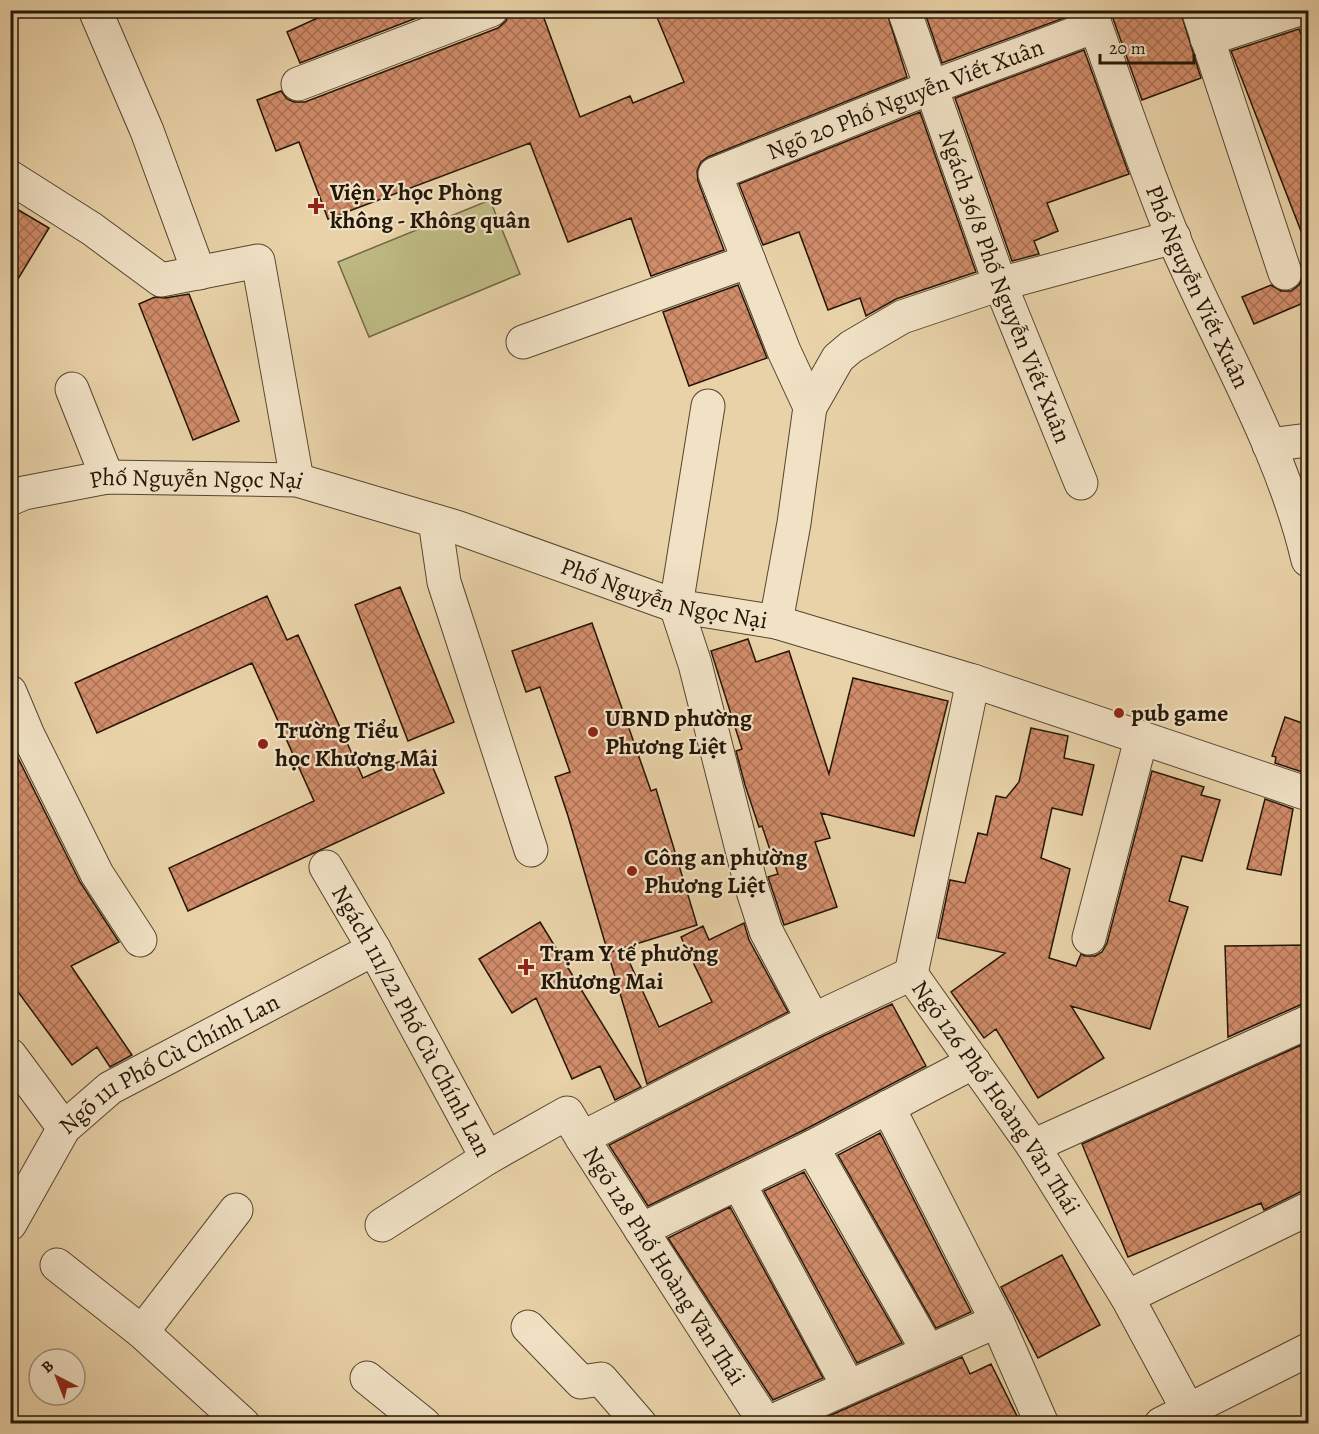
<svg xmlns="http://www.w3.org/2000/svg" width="1319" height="1434" font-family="Alegreya,serif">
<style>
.pitch{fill:#beba83;stroke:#716845;stroke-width:1.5}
.building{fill:url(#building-cross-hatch);stroke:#241607;stroke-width:1.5}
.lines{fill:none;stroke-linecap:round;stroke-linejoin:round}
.minor-casing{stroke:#55452f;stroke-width:35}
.minor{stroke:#f1e2c6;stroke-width:33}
.poi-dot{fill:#8f2418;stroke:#f1e2c6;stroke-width:2}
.labels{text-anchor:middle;stroke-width:4.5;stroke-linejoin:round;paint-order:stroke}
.street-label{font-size:24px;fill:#241607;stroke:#f1e2c6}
.poi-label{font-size:24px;font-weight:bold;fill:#241607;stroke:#f1e2c6;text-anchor:start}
</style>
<defs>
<pattern id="building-cross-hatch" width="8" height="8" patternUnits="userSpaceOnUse" patternTransform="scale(1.5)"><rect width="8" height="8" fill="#d18c6a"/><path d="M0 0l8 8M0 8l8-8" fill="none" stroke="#a97155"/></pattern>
</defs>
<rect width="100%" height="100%" fill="#e9d2a8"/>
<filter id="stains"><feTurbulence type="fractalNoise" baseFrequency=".00333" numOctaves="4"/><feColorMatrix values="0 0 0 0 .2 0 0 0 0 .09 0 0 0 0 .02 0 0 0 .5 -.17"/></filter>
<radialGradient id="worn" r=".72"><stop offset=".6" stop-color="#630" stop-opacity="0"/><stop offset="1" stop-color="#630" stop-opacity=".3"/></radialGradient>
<path class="pitch" d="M490,200L520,274L369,337L338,262Z"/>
<path class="building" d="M335,10H437L300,63L287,32Z
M509,10H541L580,117L630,96L633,103L684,82L654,10H886L907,77L708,157L701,162L697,171L698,181L724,250L651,276L631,218L568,242L530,143L328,219L299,142L276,151L257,100L281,91L287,99L294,102H305L498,28L506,21Z
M924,10H1072V15L942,63Z
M1110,10H1180L1201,78L1142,100Z
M1299,29L1308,53V243L1306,244L1231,51Z
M1084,50L1129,174L1047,203L1058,231L1034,241L1039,254L1012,261L955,98Z
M920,112L976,272L896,299L866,316L860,298L828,310L799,232L763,245L739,184Z
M10,205L49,228L10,292Z
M1308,269V301L1254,324L1242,297L1271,285L1281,291H1291L1299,285L1303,277V272Z
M738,285L767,358L689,386L663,312Z
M189,294L239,421L193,440L139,304L155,297L165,298Z
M400,587L454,722L408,741L355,605Z
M267,596L287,640L298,635L363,778L425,750L444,793L188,911L169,868L314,801L252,663L97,733L75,683Z
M592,623L651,791L656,789L697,925L623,948L659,1027L712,1002L681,937L703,926L709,940L744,923L749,940L788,1012L647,1084L608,953L614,951L608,953L568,816L555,777L570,772L540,687L526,692L512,651Z
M748,639L756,662L789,651L829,774L853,678L948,701L914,836L821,813L830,838L815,842L837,907L784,925L768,877L778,874L762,826L759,827L745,785L736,751L742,749L711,651Z
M1285,717L1308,725V774L1275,763L1276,757L1272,756Z
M1031,728L1068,736L1064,758L1094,765L1082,815L1052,808L1041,858L1070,869L1049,958L1076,966L1081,954L1085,956H1095L1102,952L1107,943L1152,771L1204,787L1201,795L1220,800L1202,861L1182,856L1169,901L1188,907L1150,1029L1071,1006L1104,1058L1038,1098L996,1029L984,1038L951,992L1005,953L938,938L950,880L965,883L978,833L987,835L996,796L1006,798L1019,782Z
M10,742L80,882L119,942L71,966L132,1055L110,1067L97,1047L72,1065L10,981Z
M1265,799L1293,809L1281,875L1247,869Z
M540,922L590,1004L641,1087L615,1100L600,1066L572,1079L536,998L512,1013L479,959Z
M1308,945V1003L1300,1005L1228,1037L1225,946Z
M892,1004L926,1066L804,1130L648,1206L609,1145L821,1037Z
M1308,1042V1190L1300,1192L1264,1210L1261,1203L1128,1257L1082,1144Z
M880,1133L971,1312L936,1328L838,1155Z
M804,1172L902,1343L857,1363L764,1191Z
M730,1207L823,1378L773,1400L668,1238Z
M1062,1255L1100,1325L1038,1358L1001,1287Z
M962,1357L970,1374L991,1364L1021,1424H928L925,1417L912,1424H832L829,1416Z"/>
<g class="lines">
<defs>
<g id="minor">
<path d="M95,10L147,131L199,273"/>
<path id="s1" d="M904,10L1000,284L1081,483"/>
<path id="s2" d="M1090,10C1117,86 1143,163 1173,237C1218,344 1281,445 1308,560"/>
<path d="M1198,10L1285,273"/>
<path d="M1207,39L1296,10"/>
<path d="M298,84L491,10"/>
<path d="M10,177L92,229L161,280L258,261L297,480"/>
<path d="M523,342L749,261"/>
<path d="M72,389L107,477"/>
<path d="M708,406L676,606L695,664L751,885L766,931L813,1020"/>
<path d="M810,407L838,358L851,347L902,317L1000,284L1174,237"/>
<path d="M1269,445L1308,440"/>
<path id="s3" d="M10,499L24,493L107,477L297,480L456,527L676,606L776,622L973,681L1308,794"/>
<path d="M435,521L444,582L531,850"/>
<path id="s4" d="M776,622L794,523L810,407L784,351L715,174L932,87L1095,26"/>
<path d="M10,692L28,735L97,874L140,940"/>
<path id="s5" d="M326,867L374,949L487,1158"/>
<path d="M1089,938L1141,739"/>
<path id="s6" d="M911,974L1033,1146L1127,1297L1188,1410"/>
<path d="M911,974L973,681"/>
<path d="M10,1055L64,1128"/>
<path d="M888,1107L997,1321L1042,1424"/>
<path id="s7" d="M582,1138L766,1424"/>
<path d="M1033,1146L1308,1022"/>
<path d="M812,1147L928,1351"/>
<path d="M739,1184L848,1386"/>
<path id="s8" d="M10,1224L64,1128L110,1088L374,949"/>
<path d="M382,1225L487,1158L567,1113L582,1138L813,1020L911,974"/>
<path d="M641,1230L812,1147L974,1062"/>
<path d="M57,1265L142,1332L243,1424"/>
<path d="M1127,1297L1308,1209"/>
<path d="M528,1327L581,1382L601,1379L640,1424"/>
<path d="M142,1332L236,1210"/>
<path d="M367,1378L424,1424"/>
<path d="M766,1424L997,1321"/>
<path d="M1161,1424L1308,1350"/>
</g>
</defs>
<use href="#minor" class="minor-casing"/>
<use href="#minor" class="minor"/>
</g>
<g class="poi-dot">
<path d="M313 197h6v6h6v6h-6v6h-6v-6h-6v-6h6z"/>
<circle cx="1119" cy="713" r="6"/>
<circle cx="593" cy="732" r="6"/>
<circle cx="263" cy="744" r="6"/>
<circle cx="632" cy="871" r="6"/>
<path d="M523 958h6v6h6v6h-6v6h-6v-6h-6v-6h6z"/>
</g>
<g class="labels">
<g class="street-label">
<text dy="8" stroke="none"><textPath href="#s4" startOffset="674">Ngõ 20 Phố Nguyễn Viết Xuân</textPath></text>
<text dy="8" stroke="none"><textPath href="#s2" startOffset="297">Phố Nguyễn Viết Xuân</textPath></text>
<text dy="8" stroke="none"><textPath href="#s1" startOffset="294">Ngách 36/8 Phố Nguyễn Viết Xuân</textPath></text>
<text dy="8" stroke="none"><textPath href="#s3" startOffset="189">Phố Nguyễn Ngọc Nại</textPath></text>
<text dy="8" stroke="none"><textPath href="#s3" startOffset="675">Phố Nguyễn Ngọc Nại</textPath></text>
<text dy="8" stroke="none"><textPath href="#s5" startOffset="176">Ngách 111/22 Phố Cù Chính Lan</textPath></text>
<text dy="8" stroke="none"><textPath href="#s8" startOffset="234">Ngõ 111 Phố Cù Chính Lan</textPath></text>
<text dy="8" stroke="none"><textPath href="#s6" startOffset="150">Ngõ 126 Phố Hoàng Văn Thái</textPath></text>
<text dy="8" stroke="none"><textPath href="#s7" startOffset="152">Ngõ 128 Phố Hoàng Văn Thái</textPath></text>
</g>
<g class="poi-label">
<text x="330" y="200">Viện Y học Phòng<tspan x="330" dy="28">không - Không quân</tspan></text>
<text x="1131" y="721">pub game</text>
<text x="605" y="726">UBND phường<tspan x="605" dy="28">Phương Liệt</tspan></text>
<text x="275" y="738">Trường Tiểu<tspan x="275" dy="28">học Khương Mai</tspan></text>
<text x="644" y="865">Công an phường<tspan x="644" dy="28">Phương Liệt</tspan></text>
<text x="540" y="961">Trạm Y tế phường<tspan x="540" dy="28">Khương Mai</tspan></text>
</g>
</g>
<rect width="1319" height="1434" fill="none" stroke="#e9d2a8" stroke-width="36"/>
<rect x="12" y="12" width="1295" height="1410" fill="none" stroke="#241607" stroke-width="3"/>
<rect x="18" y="18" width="1283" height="1398" fill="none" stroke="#241607" stroke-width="1.5"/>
<g transform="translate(57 1377) rotate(318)"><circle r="28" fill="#f1e2c6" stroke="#9f907a" stroke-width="1.5"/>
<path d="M0-4.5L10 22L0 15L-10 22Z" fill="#8f2418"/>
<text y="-9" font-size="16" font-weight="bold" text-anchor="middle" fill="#241607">B</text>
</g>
<path d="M1100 54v9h94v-9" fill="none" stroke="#241607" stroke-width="3"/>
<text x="1109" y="54" font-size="18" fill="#241607" stroke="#f1e2c6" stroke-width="4.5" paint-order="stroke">20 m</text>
<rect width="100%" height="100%" filter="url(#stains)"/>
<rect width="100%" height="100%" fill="url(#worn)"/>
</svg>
